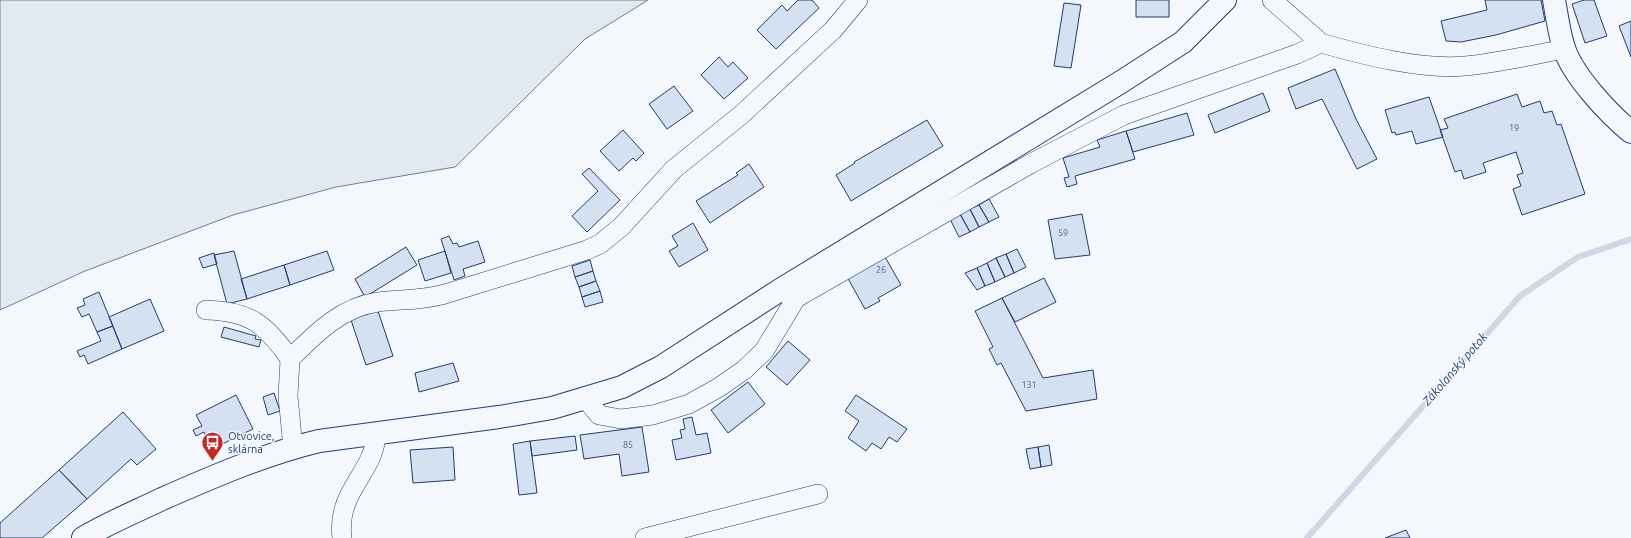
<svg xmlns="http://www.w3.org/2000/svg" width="1631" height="538" font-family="Ubuntu,sans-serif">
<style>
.green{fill:#e3e9f0;stroke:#687fa3}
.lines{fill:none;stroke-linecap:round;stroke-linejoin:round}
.stream{stroke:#cfd7e4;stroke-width:6}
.building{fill:#d5e0f0;stroke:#1d3f73}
.minor-casing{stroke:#1d3f73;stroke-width:20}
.tertiary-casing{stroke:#1d3f73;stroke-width:24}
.secondary-casing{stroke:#1d3f73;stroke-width:24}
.minor{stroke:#f4f7fb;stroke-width:19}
.tertiary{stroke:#f4f7fb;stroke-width:22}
.secondary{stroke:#f4f7fb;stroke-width:22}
.labels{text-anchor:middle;stroke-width:3;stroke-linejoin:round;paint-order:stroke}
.number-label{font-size:9px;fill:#4b6792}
.poi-label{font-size:11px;fill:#1d3f73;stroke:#f4f7fb;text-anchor:start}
.water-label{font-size:12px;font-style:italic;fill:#1d3f73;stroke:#f4f7fb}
</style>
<rect width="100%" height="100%" fill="#f4f7fb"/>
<path class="green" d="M0,0H648L585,39L455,167L336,187L233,215L85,271L0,310Z"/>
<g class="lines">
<path class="stream" d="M1307,538L1520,296L1578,257L1631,239"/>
</g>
<path class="building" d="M798,0H812L819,8L776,49L757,30L782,5L787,11Z
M1136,0H1169V17H1136Z
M1485,0H1541L1545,21L1496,35L1461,42L1446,41L1441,21L1487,10Z
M1584,0H1594L1607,36L1585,43L1572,4Z
M1064,3L1081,5L1071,68L1054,66Z
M1631,21V57L1619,26Z
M719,57L728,67L733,62L748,78L724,99L701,75Z
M1335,69L1356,119L1377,159L1357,169L1322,99L1296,109L1288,88Z
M674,86L693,111L667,129L649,104Z
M1263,93L1270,111L1215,133L1208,115Z
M1517,94L1522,107L1540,101L1544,113L1552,111L1557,125L1561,124L1585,194L1522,215L1513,189L1521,186L1517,175L1523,173L1516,152L1483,163L1486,172L1464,179L1461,170L1455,172L1440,130L1448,128L1444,119Z
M1429,97L1443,137L1416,144L1412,131L1396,135L1395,132L1392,133L1385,110Z
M1187,113L1194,135L1133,152L1126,131Z
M927,120L943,146L851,201L836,175L855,163L854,162Z
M623,130L644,153L636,161L633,158L619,171L600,151Z
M1126,131L1135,159L1075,176L1077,184L1067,187L1064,178L1069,177L1063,158L1100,147L1097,140Z
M749,164L764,187L710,223L696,201L738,175L736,173Z
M589,168L620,200L587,232L572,216L598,191L582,174Z
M989,199L999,217L989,222L979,205Z
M979,205L989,222L979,227L970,209Z
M970,209L979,227L970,232L960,214Z
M960,214L970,232L959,237L950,219Z
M1082,214L1090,255L1055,259L1048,220Z
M693,223L708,250L679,267L669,251L678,246L672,236Z
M449,236L453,244L457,243L459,247L478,241L485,262L463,269L465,276L454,280L441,239Z
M406,247L417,265L365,297L355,279Z
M1017,249L1026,267L1014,273L1006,254Z
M234,251L247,299L227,304L214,255Z
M327,251L334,270L290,285L284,265Z
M445,251L451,273L425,281L418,260Z
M214,253L217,264L203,268L199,258Z
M1006,254L1014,273L1005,277L996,258Z
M884,255L901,285L878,298L880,301L865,309L846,275Z
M996,258L1005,277L995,282L987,263Z
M590,260L593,271L575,277L572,266Z
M987,263L995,282L985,286L977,268Z
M284,265L290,285L247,299L241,279Z
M977,268L985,286L977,290L965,273Z
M593,271L596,281L579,287L575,277Z
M1044,278L1056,302L1015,322L1002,298Z
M596,281L600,291L582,297L579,287Z
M600,291L603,302L585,307L582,297Z
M99,292L113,326L97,332L89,314L82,317L77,308L85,305L83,299Z
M1002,298L1043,378L1093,370L1097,399L1026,411L1001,363L997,365L989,349L993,347L975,311Z
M150,299L164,331L122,349L109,317Z
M377,308L393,356L366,365L350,317Z
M113,326L122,349L88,364L84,355L80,357L77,351L101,341L97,332Z
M224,327L256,336L255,339L261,340L259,347L221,337Z
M788,341L810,360L787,385L766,367Z
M453,363L459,381L419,392L415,373Z
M748,382L765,404L728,433L711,410Z
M274,393L280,411L268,415L263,397Z
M236,395L253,429L212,449L204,432L196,436L193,430L202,426L196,415Z
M856,395L907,429L897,442L889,437L881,449L872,443L866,451L848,438L859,421L845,411Z
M123,412L156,449L137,465L131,459L87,499L59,470Z
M692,417L696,435L707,433L711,453L676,460L672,440L682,438L680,430L685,429L683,419Z
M642,427L649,472L622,476L619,454L584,459L580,435Z
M575,436L577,450L532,456L530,441Z
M530,441L537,493L519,495L513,444Z
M1049,445L1052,465L1041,467L1038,447Z
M453,447L455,480L413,483L410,450Z
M1038,447L1041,467L1030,469L1026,449Z
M59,470L87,499L42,538H0V523Z
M1406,530L1410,538H1385Z"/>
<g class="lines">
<defs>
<path id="minor" d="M1272,0L1321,43
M780,290L796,298L1030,164L1124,115L1297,54L1321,43C1363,55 1421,70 1465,66C1498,63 1532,55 1565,49
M206,310C249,311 266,324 290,359
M586,399L599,415L621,419L653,415L689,404L718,388L744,370L764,351L796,298
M293,448L288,396L290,359C315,334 341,307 378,302C402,299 420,301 445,294L587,250L600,244L621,227L674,169L741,115L833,30L858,0
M342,538C336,490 375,473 376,434
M645,538L818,494"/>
<path id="tertiary" d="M1554,0C1557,16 1559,33 1564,48C1573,76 1609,114 1631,132"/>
<path id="secondary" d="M83,538C108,523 135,512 162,499C212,477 265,454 319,441L499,417L552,408L622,387L661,367L780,290L1121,82L1183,42L1225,0"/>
</defs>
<use href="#minor" class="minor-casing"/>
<use href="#tertiary" class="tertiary-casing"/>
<use href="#secondary" class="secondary-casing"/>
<use href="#minor" class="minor"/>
<use href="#tertiary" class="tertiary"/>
<use href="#secondary" class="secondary"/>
</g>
<defs>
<symbol id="bus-pin" viewBox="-11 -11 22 30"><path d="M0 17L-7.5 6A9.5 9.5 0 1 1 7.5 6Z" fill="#c62828" stroke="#f4f7fb"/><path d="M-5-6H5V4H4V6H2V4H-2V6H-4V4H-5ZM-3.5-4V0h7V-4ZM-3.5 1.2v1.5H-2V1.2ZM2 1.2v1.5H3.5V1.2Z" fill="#fff"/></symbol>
</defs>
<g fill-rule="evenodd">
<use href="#bus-pin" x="200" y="430" width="25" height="34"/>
</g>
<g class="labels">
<g class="number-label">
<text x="1514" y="131">19</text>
<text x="1063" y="236">59</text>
<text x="881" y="273">26</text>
<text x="1029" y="388">131</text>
<text x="628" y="448">85</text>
</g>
<g class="poi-label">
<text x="228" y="440">Otvovice,<tspan x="228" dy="13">sklárna</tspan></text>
</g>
<g class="water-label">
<text transform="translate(1455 369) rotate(-49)" y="4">Zákolanský potok</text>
</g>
</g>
</svg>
